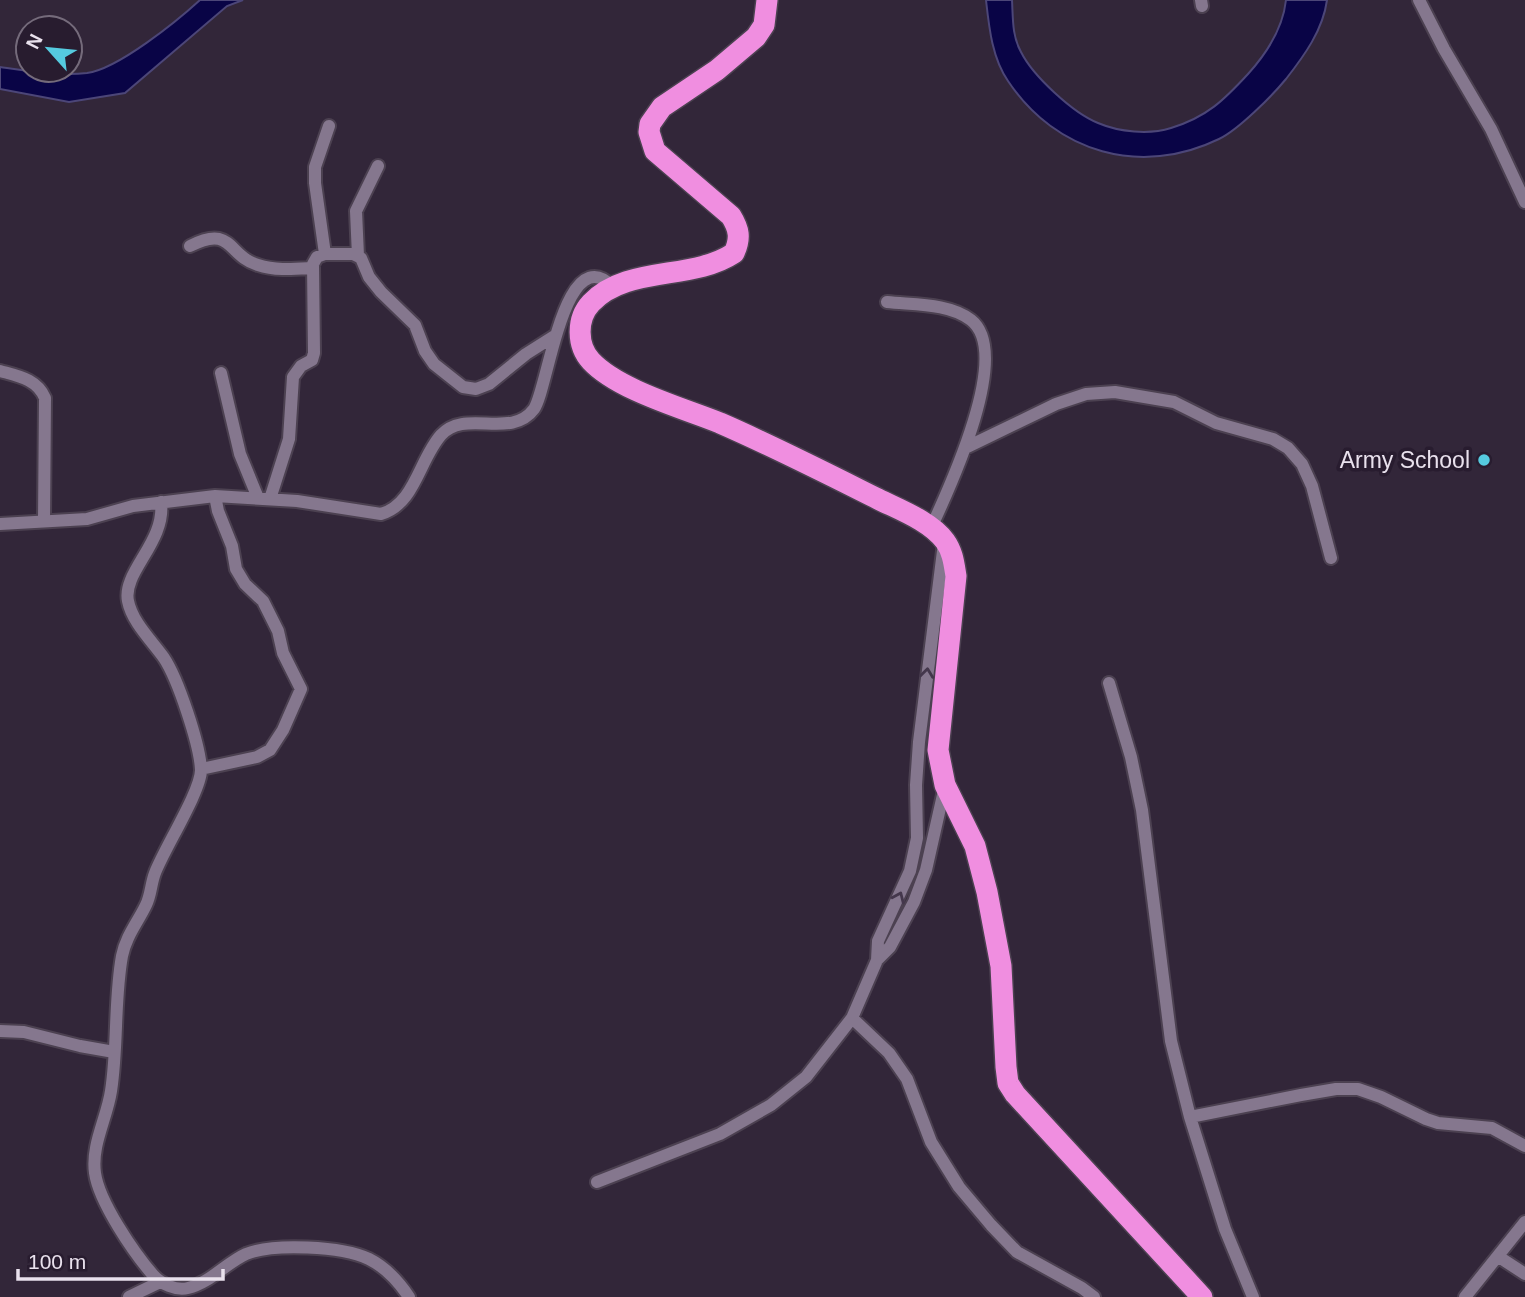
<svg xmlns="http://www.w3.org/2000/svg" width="1525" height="1297" font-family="Helvetica,sans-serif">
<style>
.water{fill:#090446;stroke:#4c4678;stroke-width:2}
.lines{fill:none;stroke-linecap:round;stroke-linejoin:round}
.street-casing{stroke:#4c4151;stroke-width:16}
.highway-casing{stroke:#4c4151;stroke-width:24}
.street{stroke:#85778e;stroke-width:12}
.highway{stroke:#f08ee0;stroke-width:21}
.oneway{stroke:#44374c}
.poi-dot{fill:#55cadf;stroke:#281c2f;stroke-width:2.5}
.labels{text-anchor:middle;stroke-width:7;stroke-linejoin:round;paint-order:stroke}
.poi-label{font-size:23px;fill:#e9e1ed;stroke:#281c2f;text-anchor:end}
</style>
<rect width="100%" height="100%" fill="#322639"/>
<path class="water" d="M200,0H243L227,6L125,93L69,102L0,89V67C28,71 58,76 87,73C118,69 177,21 200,0Z
M986,0H1012C1013,18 1012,36 1021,52C1033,76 1073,113 1098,123C1119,132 1149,135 1171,128C1207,117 1224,100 1248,74C1267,53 1283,28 1286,0H1327C1323,30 1304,56 1286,79C1272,96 1238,130 1219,139C1141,177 1056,153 1008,81C992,58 989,27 986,0Z"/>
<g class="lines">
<defs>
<path id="street" d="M1201,0L1202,6
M1419,0L1444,49L1491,129L1525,202
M190,246C233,224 227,256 258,265C276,271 295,269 313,268
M325,254H353L361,258L369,277L381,292L415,325L425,351L434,364L463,387L476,389L489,384L526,354L556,335
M358,256L356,211L378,166
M887,302C914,305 949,303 971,320C1013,353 949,489 931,528
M0,371C18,376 37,379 45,398L44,520
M221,373L240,454L258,498
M965,448L1056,404L1086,394L1115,392L1174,402L1216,423L1273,439L1288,448L1302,464L1312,486L1331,558
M270,499L289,439L293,377L301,366L312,360L314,353L313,264L317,257L325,254L315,183V167L329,126
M161,502C166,542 122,572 128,601C132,622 152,641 164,658C178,679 200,745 201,770C201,791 164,849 155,873C151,883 151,895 146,905C138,922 126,936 122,956C114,1000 118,1046 111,1091C107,1118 91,1145 95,1173C99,1202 134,1253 153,1275C161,1284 176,1291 188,1288C210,1283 226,1263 246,1254C273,1243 342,1246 369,1259C385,1267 399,1282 409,1297
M0,524L87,519L133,506L215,496L297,501L381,514C415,504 419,460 441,435C465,408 511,440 534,409C548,390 564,237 613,287
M1109,683L1131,757L1142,810L1171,1041L1190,1117L1225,1229L1253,1297
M201,769L257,757L270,750L283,730L301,689L283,653L278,631L263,601L245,584L236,569L232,546L218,511L215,496
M877,960L878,941L910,871L917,838L916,785L919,742L944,543
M852,1018L889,1053L907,1079L931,1142L959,1187L991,1225L1017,1252L1082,1288L1094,1297
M0,1031L24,1032L80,1046L114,1052
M1190,1117L1301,1095L1336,1089H1358L1381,1097L1426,1119L1438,1123L1492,1128L1525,1146
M597,1182L720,1134L771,1105L806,1077L852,1018L877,960L890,947L914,902L926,870L945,786
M1499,1257L1525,1274
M129,1297L160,1282
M1465,1297L1525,1222"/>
<path id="highway" d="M767,0L764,25L756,37L717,70L662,107L650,124L649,132L655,151L731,216C739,229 741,238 734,253C692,281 627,265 591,303C576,319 577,346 591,361C618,390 683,408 720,423C773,446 826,473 878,499C900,510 930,521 945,541C953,552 954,564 956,576L938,750L945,785L975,846L987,892L1001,966L1006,1067L1008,1083L1015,1094L1202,1297"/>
</defs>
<use href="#street" class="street-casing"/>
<use href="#highway" class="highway-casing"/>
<use href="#street" class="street"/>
<use href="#highway" class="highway"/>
</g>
<defs><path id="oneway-chevron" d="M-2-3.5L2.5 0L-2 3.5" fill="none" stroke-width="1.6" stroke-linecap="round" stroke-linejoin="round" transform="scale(1.75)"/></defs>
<g class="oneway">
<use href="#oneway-chevron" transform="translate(927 673) rotate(-83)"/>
<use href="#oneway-chevron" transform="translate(899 897) rotate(-66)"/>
</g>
<circle class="poi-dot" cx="1484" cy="460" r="7"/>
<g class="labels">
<g class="poi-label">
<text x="1470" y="468">Army School</text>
</g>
</g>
<g transform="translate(49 49) rotate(297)"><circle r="33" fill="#281c2f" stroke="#756b7b" stroke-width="2"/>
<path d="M0-5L12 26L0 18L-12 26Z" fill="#55cadf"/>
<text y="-10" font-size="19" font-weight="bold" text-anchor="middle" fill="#e9e1ed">N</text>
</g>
<path d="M18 1269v10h205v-10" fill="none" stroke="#e9e1ed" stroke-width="3.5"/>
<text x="28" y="1269" font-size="21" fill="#e9e1ed" stroke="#281c2f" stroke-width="5" paint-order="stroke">100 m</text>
</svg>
